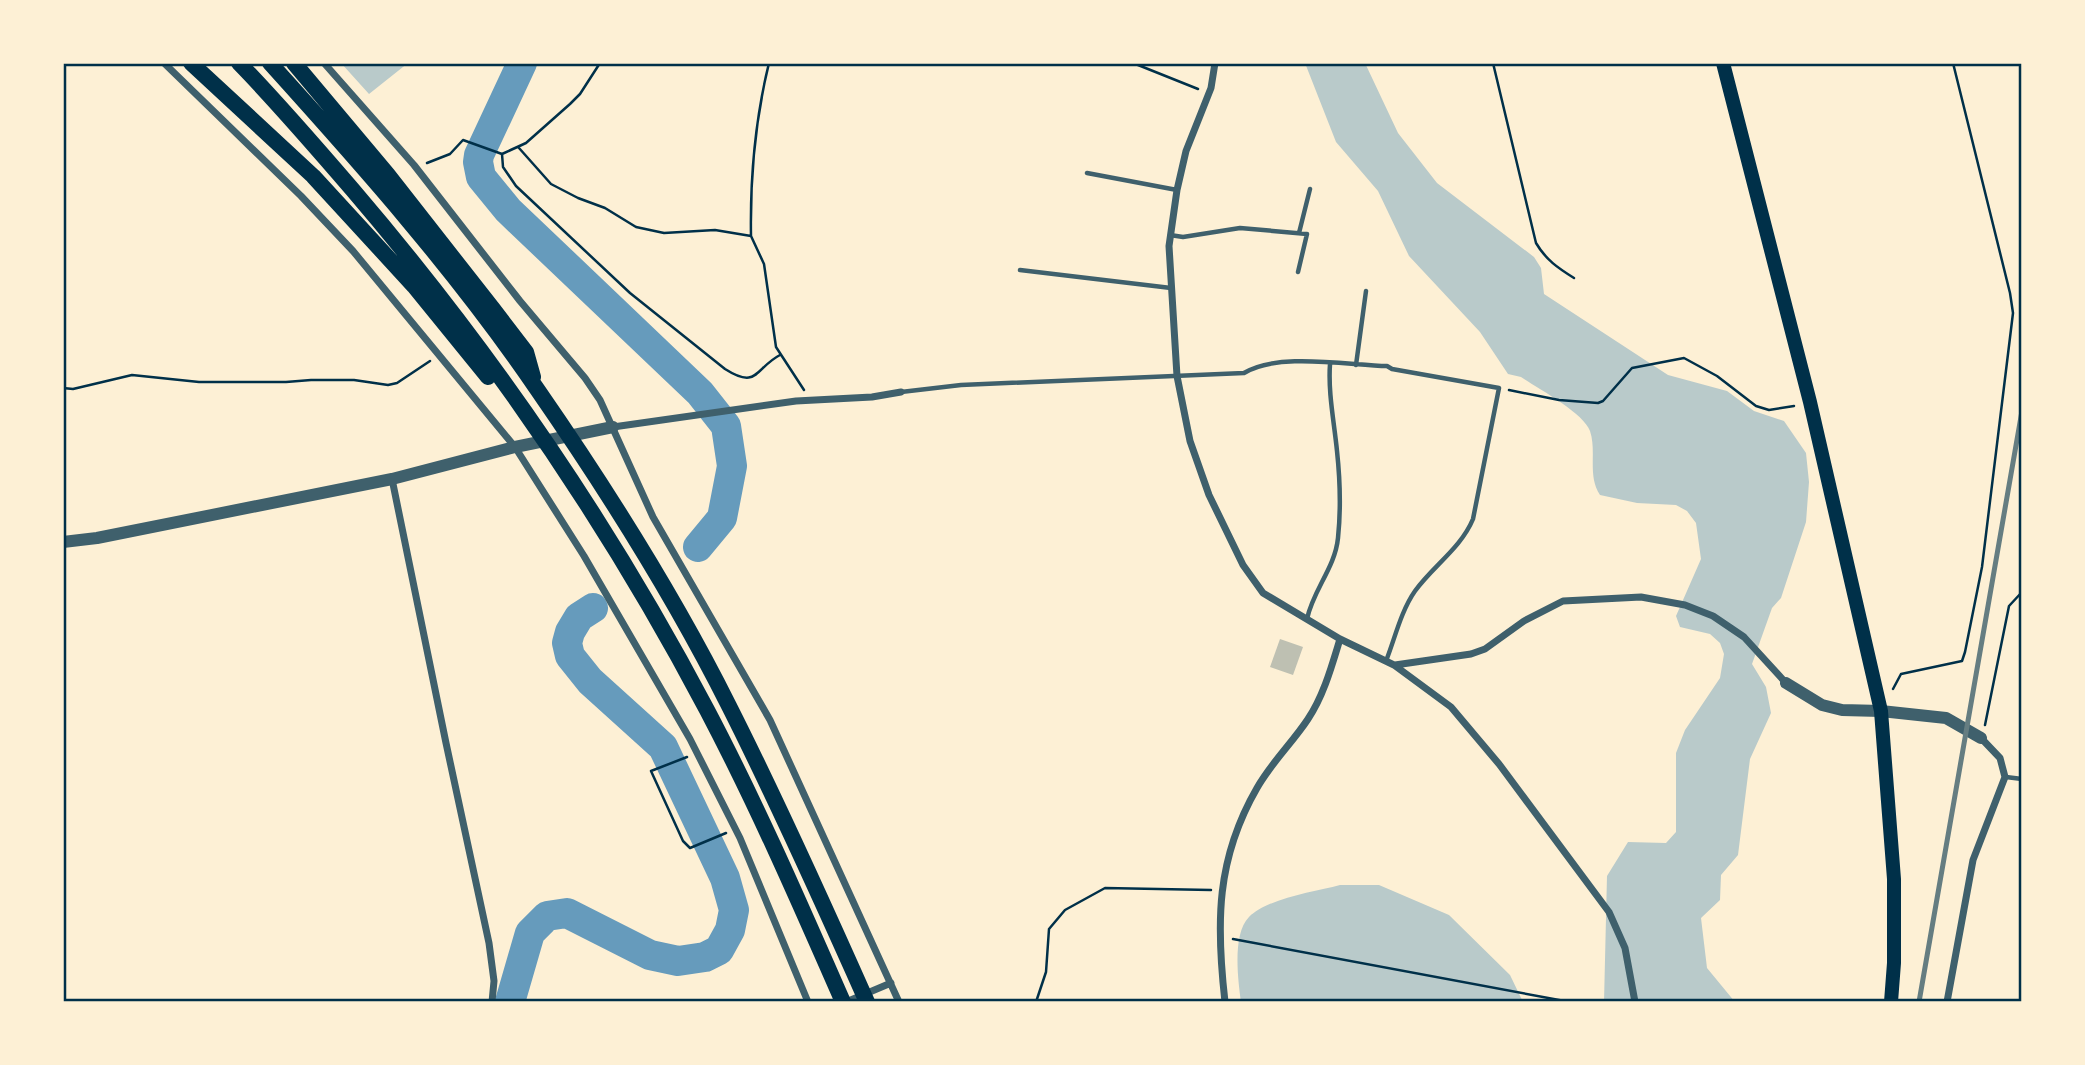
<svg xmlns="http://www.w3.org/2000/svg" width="2085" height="1065" font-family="'Nunito Sans',sans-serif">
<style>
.green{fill:#b9caca}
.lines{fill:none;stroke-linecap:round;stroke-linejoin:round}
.river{stroke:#669bbc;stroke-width:30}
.building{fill:#bec0b2}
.path{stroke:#003049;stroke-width:2.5}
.service{stroke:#3f606c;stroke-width:4.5}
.minor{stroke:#3f606c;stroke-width:7}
.tertiary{stroke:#3f606c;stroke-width:12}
.secondary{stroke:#003049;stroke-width:14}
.trunk{stroke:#003049;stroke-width:16}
.rail{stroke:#657d81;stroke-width:5}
.neatline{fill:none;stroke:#003049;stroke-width:2.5}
</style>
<rect width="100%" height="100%" fill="#fdf0d5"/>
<path class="green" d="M341,63H408L369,94Z
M1305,63H1365L1398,133L1437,183L1534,257L1541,268L1544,294L1668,375L1727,391L1754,411L1784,421L1806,453L1809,482L1806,522L1781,598L1772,608L1752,664L1766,687L1771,713L1750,759L1738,855L1721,875L1720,900L1701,918L1707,968L1735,1002H1604L1607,876L1628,842L1666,843L1676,832V753L1685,730L1720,678L1724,654L1720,643L1710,634L1680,627L1676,616L1701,559L1696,523L1687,511L1676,505L1637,503L1600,495C1587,475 1597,452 1590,431C1584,413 1537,388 1521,377L1508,374L1480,332L1409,256L1378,191L1336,142Z
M1340,885H1379L1449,915L1510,975L1523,1002H1241C1238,980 1232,934 1249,917C1268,898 1314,892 1340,885Z"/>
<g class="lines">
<path class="river" d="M522,63L479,155L478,162L481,177L508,210L700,393L726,426L732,466L722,518L698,547
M510,1002L530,933L547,916L567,913L650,955L678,961L705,957L719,950L730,930L734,910L725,878L663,747L590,681L570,656L567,643L570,632L579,617L593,608"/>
</g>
<path class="building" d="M1280,639L1303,647L1293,675L1270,667Z"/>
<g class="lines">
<path class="path" d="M1133,63L1198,89
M1493,63L1536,243C1546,260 1558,268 1574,278
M519,148L551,184L578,198L605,208L636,227L664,233L715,230L751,236L764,264L776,347L804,390
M502,154L526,143L570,104L580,94L600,63
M427,163L450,154L463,140L502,154L503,167L516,186L630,293L725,369C758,390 755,368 780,355
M751,236C750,177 755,120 769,63
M63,388L73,389L132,375L199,382H286L311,380H354L388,385L397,383L430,361
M1509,390L1559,400L1598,403L1603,401L1632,368L1684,358L1717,376L1756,406L1769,410L1794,406
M1893,689L1901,674L1962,661L1965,652L1982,567L2013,313L2010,293L1953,63
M1985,725L2009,606L2022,592
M687,757L651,771L683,841L690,848L726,833
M1233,939L1570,1002
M1036,1002L1046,972L1049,929L1065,910L1105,888L1211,890"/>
<path class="service" d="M1087,173L1177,190
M1299,233L1310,189
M1170,235L1183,237L1240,228L1307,234L1298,272
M1020,270L1171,288
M1356,365L1366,291
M901,392L961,385L1244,373C1278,352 1347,365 1387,366L1392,369L1499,388L1473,519C1461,548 1433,566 1415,591C1401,611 1395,638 1386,661
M1307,619C1313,590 1335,568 1338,538C1341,509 1340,479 1337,451C1334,421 1328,393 1330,364
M2006,777L2022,779"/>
<path class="minor" d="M164,63L301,196L353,251L515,447L584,556L690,739L740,838L808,1002
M324,63L414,165L520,301L585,378L600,400L653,517L770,720L899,1002
M1215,63L1211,88L1186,151L1177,190L1169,246L1177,376L1190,441L1209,495L1243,565L1263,593L1340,639L1394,665L1451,707L1499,764L1609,912L1625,948L1635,1002
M613,427L796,401L872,397L901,392
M392,479L446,743L489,943L494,981L492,1002
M1395,665L1471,654L1485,649L1524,621L1563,601L1641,597L1685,605L1713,616L1744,637L1786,683
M846,1002L891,983
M1225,1002C1216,923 1216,859 1257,788C1271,763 1293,742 1308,719C1324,695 1332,665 1340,639
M1947,1002L1973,860L2005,777L2000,758L1981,738"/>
<path class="tertiary" d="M63,542L97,538L392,479L515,447L613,427
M1786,683L1822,705L1842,710L1881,711L1946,718L1981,738"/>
<path class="secondary" d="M1723,63L1810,402L1881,711L1894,879V963L1891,1002"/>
<path class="trunk" d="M191,63L313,176L414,286L488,377
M239,63C278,103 315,146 352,189C489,349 609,524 707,710C757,805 800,904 843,1002
M270,63C364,167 458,273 537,389C607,490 674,596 729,706C778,803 823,903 867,1002
M294,63L388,175L493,309L526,352L533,377"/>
<path class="rail" d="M1919,1002L2022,411"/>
</g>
<rect width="2085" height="1065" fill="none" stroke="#fdf0d5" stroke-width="130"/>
<rect x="65" y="65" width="1955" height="935" class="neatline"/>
</svg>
